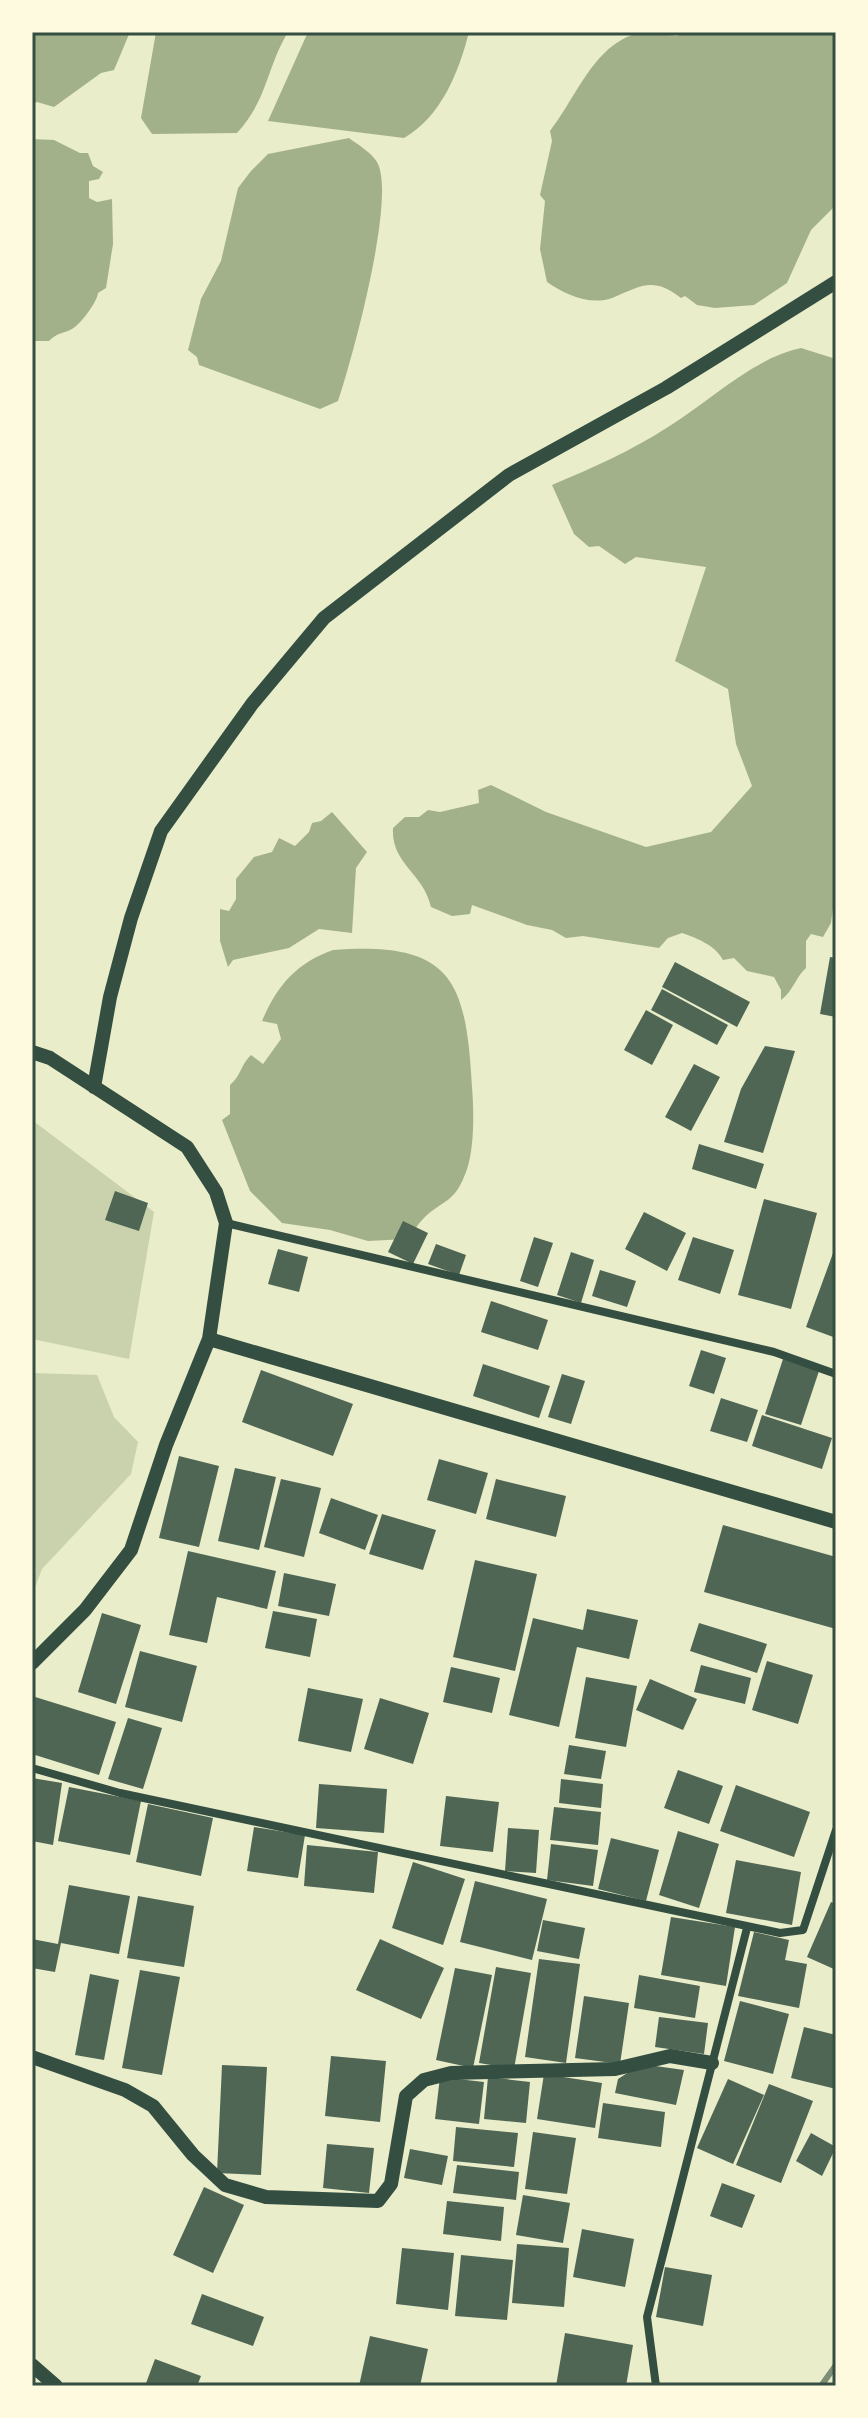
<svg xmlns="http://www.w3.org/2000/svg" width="868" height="2418" font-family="Raleway,sans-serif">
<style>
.green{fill:#cad2ad}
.water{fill:#a3b18a}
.building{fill:#4f6655}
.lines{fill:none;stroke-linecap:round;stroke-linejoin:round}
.minor{stroke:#344e41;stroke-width:8}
.tertiary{stroke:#344e41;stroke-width:14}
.rail{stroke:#7c8e77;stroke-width:6}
.neatline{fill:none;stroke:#344e41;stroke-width:3}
</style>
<rect width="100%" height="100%" fill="#e9edc9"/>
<path class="green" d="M32,1120L154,1212L129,1359L32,1339Z
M32,1373L97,1375L114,1417L138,1442L131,1474L42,1569L32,1595Z"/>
<path class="water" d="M32,32H130L114,70L101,73L54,107L37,102L32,104Z
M156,32H288C266,69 268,99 237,133L152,134L141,118Z
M308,32H469C459,72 441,117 404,138L268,121Z
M643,32L677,36L683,32H836V205L811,230L787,283L754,305L715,308L697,305L685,296L681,298C653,276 641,286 612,298C590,306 564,294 547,282L540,249L545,201L540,195L552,141L550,131C578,95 595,41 643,32Z
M349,138C357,144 372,153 377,162C397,196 352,360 338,401L320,409L199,365L197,357L188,350L201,299L221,261L238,188L251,171L268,154Z
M32,139L54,140L80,153H88L93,166L103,172L99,179L89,181V198L97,202L112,199L113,244L106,288L98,293C97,302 81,324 72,329C63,334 58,332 49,341H32Z
M801,348L836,359V884L831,923L823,937L811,934L806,941V968C795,978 794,990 781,1000V990L774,977L747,971L734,958L723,960C716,946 697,938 682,933L668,938L659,948L583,936L566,938L552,930L527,925L472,905L470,914L452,916L431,907C423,872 391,864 393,828L405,817H419L428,810L440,812L479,803L478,790L491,785L546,812L646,847L711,832L752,786L736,744L728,689L675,661L706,567L636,557L625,564L599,546L589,547L574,534L552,485C592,468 631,451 668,427C710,401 753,358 801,348Z
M332,812L367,852L356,868L352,933L319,929L289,948L233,960L228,967L220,941V909L229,911L236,899V879L254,857L272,852L279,838L295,846L309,832L312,823L321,821Z
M333,950C453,941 466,981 472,1087C474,1112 475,1154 464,1177C454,1201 445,1200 427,1215C420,1221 414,1231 407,1239L368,1241L330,1230L282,1223L250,1191L222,1120L230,1114V1085C241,1076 241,1064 251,1055L263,1064L281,1039L277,1024L262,1021C277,986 296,963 333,950Z"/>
<path class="building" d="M830,957L836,958V1017L820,1014Z
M675,962L750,1002L737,1027L662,987Z
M662,989L728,1025L717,1045L651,1010Z
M646,1010L673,1025L652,1065L624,1050Z
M765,1046L795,1051L763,1153L724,1142L741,1089Z
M694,1064L720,1077L691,1131L665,1117Z
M699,1144L764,1164L756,1189L692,1169Z
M115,1191L148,1203L139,1231L105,1220Z
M764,1199L817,1213L791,1309L738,1295Z
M644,1212L686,1233L667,1271L625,1249Z
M403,1221L428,1233L413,1264L388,1252Z
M534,1237L553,1243L538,1287L520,1281Z
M693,1237L734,1250L720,1294L678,1280Z
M436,1244L466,1255L459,1275L428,1264Z
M836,1245V1338L806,1327Z
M278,1249L308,1257L299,1292L268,1284Z
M571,1252L594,1260L581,1303L557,1295Z
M600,1270L636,1281L627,1307L592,1296Z
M491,1301L548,1320L538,1350L481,1332Z
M701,1350L726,1358L714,1394L689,1386Z
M783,1359L819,1371L801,1425L765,1414Z
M483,1364L550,1386L539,1418L473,1396Z
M261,1370L353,1404L333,1456L242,1422Z
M562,1374L585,1381L571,1424L548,1417Z
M721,1398L758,1410L747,1442L710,1431Z
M762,1415L832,1438L822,1469L752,1446Z
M179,1456L219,1466L199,1547L159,1538Z
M439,1459L488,1473L476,1514L427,1500Z
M235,1468L276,1477L259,1550L218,1541Z
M281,1479L321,1488L304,1557L264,1547Z
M496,1479L566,1496L556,1537L486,1519Z
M331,1498L378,1515L365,1550L319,1533Z
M382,1514L436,1530L423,1570L369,1554Z
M723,1525L836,1557V1629L704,1592Z
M188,1551L276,1571L267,1609L217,1597L207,1643L169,1635Z
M475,1560L537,1574L515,1671L453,1657Z
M284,1573L336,1584L329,1616L278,1606Z
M587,1609L638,1620L629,1659L577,1647L559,1727L509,1715L533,1618L583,1630Z
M273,1611L317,1619L310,1657L265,1648Z
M102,1613L141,1625L116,1704L78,1692Z
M699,1623L767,1644L757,1673L690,1651Z
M140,1651L197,1666L182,1722L125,1707Z
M767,1661L813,1675L798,1724L752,1710Z
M701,1665L751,1678L745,1704L694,1692Z
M451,1667L500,1678L492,1713L443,1702Z
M586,1677L637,1686L626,1747L575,1738Z
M650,1679L697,1699L683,1730L636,1710Z
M308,1688L363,1699L351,1752L298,1741Z
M32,1696L116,1722L99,1775L32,1754Z
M380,1698L429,1713L413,1764L364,1749Z
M128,1718L162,1728L143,1789L108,1779Z
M569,1745L606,1751L601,1779L564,1774Z
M678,1770L723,1786L709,1824L664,1808Z
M32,1778L62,1783L53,1845L32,1841Z
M561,1779L603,1784L601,1808L559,1803Z
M319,1784L387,1789L384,1833L316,1828Z
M736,1785L810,1812L794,1857L720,1831Z
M69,1787L141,1801L130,1855L58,1841Z
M446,1796L499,1802L493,1852L440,1846Z
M148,1804L213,1818L201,1876L136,1862Z
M554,1807L601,1812L598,1845L550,1840Z
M254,1827L305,1835L298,1878L247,1871Z
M508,1828L539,1830L536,1873L505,1871Z
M678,1831L719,1844L699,1908L659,1895Z
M611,1838L659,1850L646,1901L598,1889Z
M551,1844L598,1850L593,1886L547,1880Z
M307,1845L378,1852L374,1893L304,1886Z
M736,1860L801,1872L792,1925L726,1913Z
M413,1862L465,1879L443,1945L392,1928Z
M475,1881L547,1899L532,1960L460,1942Z
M69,1885L130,1896L119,1954L61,1943L55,1972L32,1968V1939L58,1944Z
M138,1896L194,1906L184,1967L127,1958Z
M831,1902L836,1904V1970L807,1957Z
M671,1917L735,1927L726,1986L661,1975Z
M543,1920L585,1928L579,1959L537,1951Z
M754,1932L789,1940L785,1960L807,1964L799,2008L738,1996Z
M380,1939L444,1968L421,2019L356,1990Z
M539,1959L580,1964L566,2063L525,2057Z
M496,1967L531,1973L514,2069L479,2063Z
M455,1968L492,1975L473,2068L436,2060Z
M140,1970L180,1977L162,2075L122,2068Z
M90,1974L119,1980L104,2060L75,2055Z
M639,1975L700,1986L695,2018L634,2008Z
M584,1996L629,2003L620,2064L575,2058Z
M740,2001L789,2014L773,2074L724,2061Z
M659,2017L708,2023L704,2054L655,2047Z
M804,2027L836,2035V2089L791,2078Z
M331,2056L386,2061L380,2122L325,2116Z
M641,2064L684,2070L676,2105L615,2093L618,2079Z
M222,2065L267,2067L261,2175L217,2173Z
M544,2074L602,2083L595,2128L537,2119Z
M440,2077L484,2082L479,2124L435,2119Z
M488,2077L530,2082L526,2123L484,2119Z
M728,2079L764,2095L733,2164L697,2148Z
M769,2084L813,2101L781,2183L736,2165Z
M603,2103L665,2112L661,2147L598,2138Z
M456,2127L518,2133L514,2167L453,2161Z
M533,2132L576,2138L567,2194L525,2189Z
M811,2133L836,2147L822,2176L796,2161Z
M327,2144L374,2148L369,2193L323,2188Z
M410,2149L448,2156L442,2185L404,2178Z
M457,2165L519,2172L516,2200L453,2193Z
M722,2183L755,2195L742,2228L710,2216Z
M204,2187L244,2205L213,2273L173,2255Z
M523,2195L570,2203L563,2243L516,2235Z
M447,2201L504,2207L501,2241L443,2234Z
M582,2229L634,2239L625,2287L573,2277Z
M517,2244L569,2248L564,2307L512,2303Z
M402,2248L454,2253L448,2310L396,2304Z
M461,2255L513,2260L507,2320L455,2316Z
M665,2267L712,2275L703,2326L656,2317Z
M202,2294L264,2317L253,2346L191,2324Z
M565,2333L633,2345L626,2386H556Z
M370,2336L428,2349L420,2386H359Z
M155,2359L201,2376L197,2386H145Z"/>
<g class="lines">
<path class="minor" d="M226,1223L774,1352L836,1374
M32,1768L120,1793L780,1933L803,1930L836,1830
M656,2386L647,2317L747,1928"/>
<path class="tertiary" d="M32,1052L50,1058L187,1147L216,1192L226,1223L209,1339L836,1522
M94,1087L110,997L131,918L161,831L252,704L324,618L509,475L666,388L836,282
M32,1663L85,1610L131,1550L166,1445L209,1339
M32,2057L125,2090L153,2106L193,2155L225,2185L266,2197L378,2201L391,2184L406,2096L424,2080L451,2073L615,2069L670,2056L712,2063
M32,2365L56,2386"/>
<path class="rail" d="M821,2386L836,2365"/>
</g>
<rect width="868" height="2418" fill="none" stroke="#fefae0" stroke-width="68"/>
<rect x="34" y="34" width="800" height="2350" class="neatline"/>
</svg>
